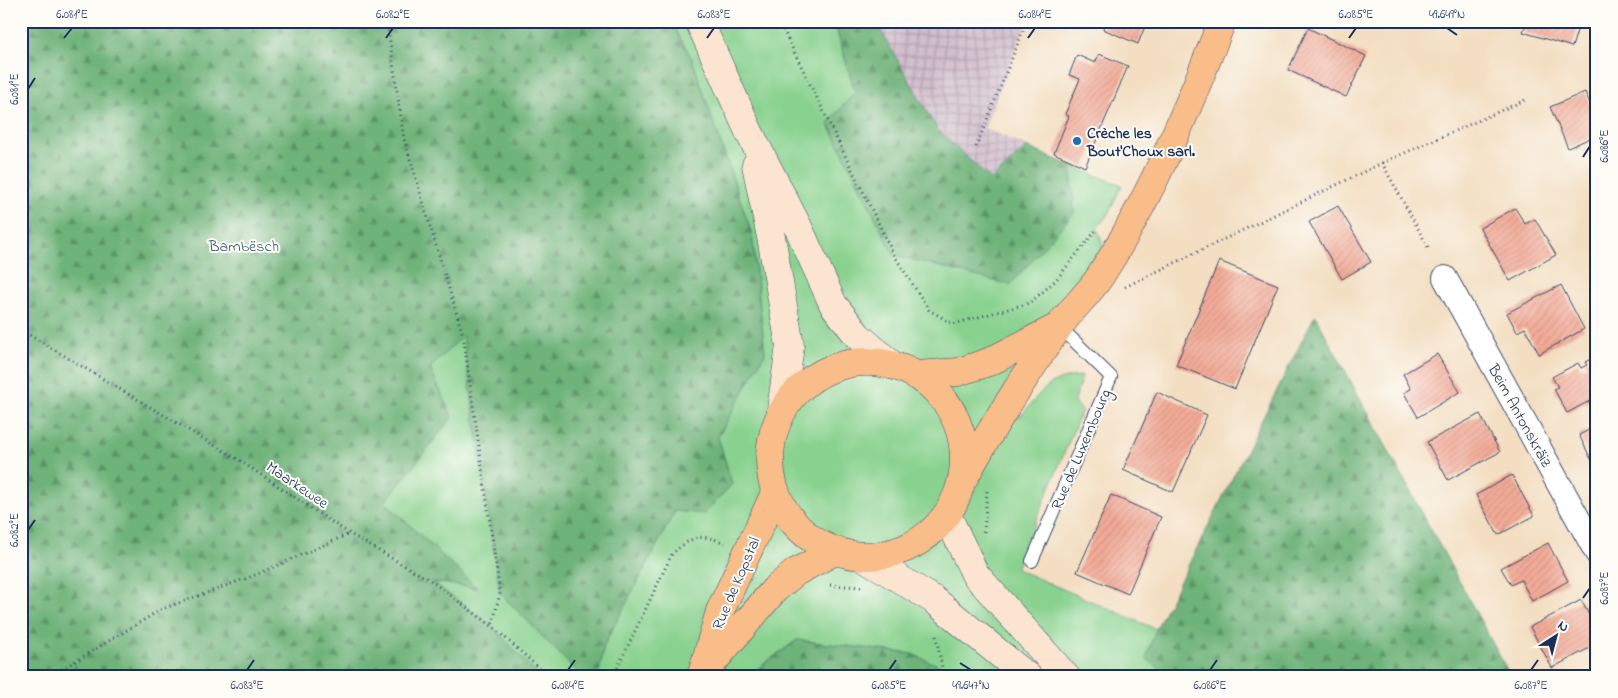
<svg xmlns="http://www.w3.org/2000/svg" width="1618" height="698" font-family="'Indie Flower',sans-serif">
<style>
.industrial{fill:url(#industrial-grid)}
.green{fill:#88d18e;stroke:#528076}
.forest{fill:url(#forest-firs);stroke:#44716c}
.building{fill:url(#building-hatch)}
.lines{fill:none;stroke-linecap:round;stroke-linejoin:round}
.lane-casing{stroke:#3b496d;stroke-width:14}
.street-casing{stroke:#3b496d;stroke-width:26}
.secondary-casing{stroke:#3b496d;stroke-width:29}
.primary-casing{stroke:#3b496d;stroke-width:29}
.path{stroke:#3b496d;stroke-width:3;stroke-dasharray:1 4;stroke-linecap:butt}
.lane{stroke:#fff;stroke-width:12}
.street{stroke:#fff;stroke-width:24}
.secondary{stroke:#fce5d0;stroke-width:28}
.primary{stroke:#f8bd89;stroke-width:28}
.ticks{fill:none;stroke:#1b2f5e;stroke-width:2}
.poi-dot{fill:#1f6fb2;stroke:#fdfcf7;stroke-width:2}
.labels{text-anchor:middle;stroke-width:4;stroke-linejoin:round;paint-order:stroke}
.poi-label{font-size:16px;font-weight:bold;fill:#1b2f5e;stroke:#fdfcf7;text-anchor:start}
.park-label{font-size:16px;fill:#3c606c;stroke:#fdfcf7}
.street-label{font-size:16px;fill:#1b2f5e;stroke:#fdfcf7}
.neatline{fill:none;stroke:#1b2f5e;stroke-width:2}
.ticks-label{font-size:12px;text-anchor:middle;fill:#1b2f5e}
</style>
<defs>
<pattern id="industrial-grid" width="8" height="8" patternUnits="userSpaceOnUse" patternTransform="scale(1.25)"><rect width="8" height="8" fill="#d1bdcb"/><path d="M0 4h8M4 0v8" fill="none" stroke="#a99aa8"/></pattern>
<pattern id="forest-firs" width="22" height="20" patternUnits="userSpaceOnUse" patternTransform="scale(1.25)"><rect width="22" height="20" fill="#6eb379"/><path d="M5 1l3.5 6h-7zM16 11l3.5 6h-7z" fill="#5a9266"/></pattern>
<pattern id="building-hatch" width="6" height="6" patternUnits="userSpaceOnUse" patternTransform="scale(1.25)"><rect width="6" height="6" fill="#f3ab97"/><path d="M-1 1l2-2M0 6l6-6M5 7l2-2" fill="none" stroke="#d09385"/></pattern>
</defs>
<rect width="100%" height="100%" fill="#fdfcf7"/>
<filter id="ink" filterUnits="userSpaceOnUse"><feTurbulence type="fractalNoise" baseFrequency=".02" numOctaves="2"/><feDisplacementMap in="SourceGraphic" scale="10" xChannelSelector="R" yChannelSelector="G"/><feConvolveMatrix kernelMatrix="1 2 1 2 8 2 1 2 1" color-interpolation-filters="sRGB"/></filter>
<filter id="wash" filterUnits="userSpaceOnUse"><feTurbulence type="fractalNoise" baseFrequency=".0096" numOctaves="4" result="noise"/><feDisplacementMap in="SourceGraphic" scale="20" xChannelSelector="R" yChannelSelector="G"/><feGaussianBlur stdDeviation="1.12" result="paint"/><feColorMatrix in="noise" values="0 0 0 0 0 0 0 0 0 0 0 0 0 0 0 0 0 1.4 0 .05"/><feComposite in="paint" operator="in"/></filter>
<g filter="url(#wash)">
<rect width="100%" height="100%" fill="#f3dec1"/>
<path class="industrial" d="M878,21H1027L984,128L1027,147L991,180L937,129L881,31Z"/>
<path class="green" d="M671,21H834L855,92L828,123L1074,213L1071,166L1122,185L1108,215L1097,228L1109,262L1012,399L1020,417C1042,392 1046,378 1082,376L1074,403L1082,410L1016,569L1156,629L1146,658L1171,677H964L912,654L797,640L746,677H539L492,626L431,581L476,588L385,502L452,417L430,368L463,335L500,592L599,673L604,645L675,511L732,484L718,437L765,353L752,234L692,59Z"/>
<path class="forest" d="M21,21H671L692,59L752,235L765,353L718,437L732,484L704,514L675,511L604,645L599,673L580,675L500,593L463,336L430,368L452,417L385,502L477,588L432,582L492,626L539,677H21Z
M834,21H878L881,31L937,129L991,180L1027,147L1071,166L1074,213L1010,285L894,255L828,123L855,92Z
M1315,315L1511,677H1171L1146,658L1156,629Z
M797,640L912,654L964,677H746Z"/>
<g id="blocks">
<path class="building" d="M1107,21H1147L1138,44L1103,29Z
M1527,21H1580L1572,47L1523,32Z
M1308,28L1366,56L1346,97L1288,70Z
M1099,54L1128,66L1085,167L1054,153L1069,116L1065,114L1080,79L1069,75L1077,55L1095,63Z
M1585,92L1597,119V135L1568,148L1550,107Z
M1338,206L1371,262L1342,279L1309,222Z
M1515,208L1525,224L1535,219L1556,255L1510,281L1480,228Z
M1219,261L1278,285L1235,389L1176,365Z
M1561,285L1584,329L1539,354L1525,328L1517,332L1507,313Z
M1437,354L1460,392L1418,417L1404,393L1411,389L1403,374Z
M1597,356V397L1567,413L1554,389L1558,387L1552,377L1578,363L1581,368L1587,365L1585,362Z
M1157,392L1207,415L1173,492L1123,470Z
M1480,414L1500,452L1448,480L1427,442Z
M1597,426V471L1579,435Z
M1512,475L1534,516L1498,535L1476,495Z
M1111,495L1161,517L1128,594L1077,572Z
M1548,543L1568,581L1532,601L1521,580L1511,585L1501,568Z
M1581,600L1597,630V644L1552,668L1530,627Z"/>
</g>
</g>
<g filter="url(#ink)">
<use href="#blocks" fill-opacity="0" stroke="#3b496d" stroke-width="1"/>
<g class="lines">
<defs>
<path id="lane" d="M1032,561L1111,377L1059,326"/>
<path id="street" d="M1445,278L1597,553"/>
<path id="secondary" d="M699,21L749,132L799,229L833,304L858,336L892,365
M756,165L772,242L790,346L781,410
M947,515L975,574L1066,677
M864,557L934,600L1028,677"/>
<path id="primary" d="M770 459a97 97 0 1 1 194 0a97 97 0 1 1-194 0Z
M917,375L958,372L989,362L1058,327
M965,476C993,425 1025,376 1058,328C1071,309 1089,294 1101,275C1151,197 1189,107 1222,21
M707,669L775,589L796,572L835,551
M701,677L720,611L775,493"/>
</defs>
<use href="#lane" class="lane-casing"/>
<use href="#street" class="street-casing"/>
<use href="#secondary" class="secondary-casing"/>
<use href="#primary" class="primary-casing"/>
<path class="path" d="M387,21L404,139L463,335L500,593L492,626
M779,21L894,255L929,310L953,324L1030,303L1056,280L1097,229
M976,147L1027,21
M1382,163L1525,100
M1125,287L1382,163L1428,247
M21,330L239,460L350,534L431,581L492,626L549,677
M984,532L987,491
M830,585L861,587
M936,636L942,667L939,677
M49,677L162,609L253,576L349,534
M613,677L672,554C692,536 700,533 725,543"/>
<use href="#lane" class="lane"/>
<use href="#street" class="street"/>
<use href="#secondary" class="secondary"/>
<use href="#primary" class="primary"/>
</g>
</g>
<path class="ticks" d="M1447,28L1457,35M64,38L72,28M386,38L393,28M707,38L714,28M1028,38L1035,28M1349,38L1356,28M28,89L35,78M1583,157L1590,146M28,530L35,520M1583,598L1590,588M960,663L971,670M247,670L254,660M568,670L575,660M889,670L896,660M1210,670L1217,660M1531,670L1538,660"/>
<circle class="poi-dot" cx="1077" cy="141" r="5"/>
<g class="labels">
<g class="poi-label">
<text x="1087" y="138">Crèche les<tspan x="1087" dy="18">Bout'Choux sarl.</tspan></text>
</g>
<g class="park-label">
<text x="244" y="251">Bambësch</text>
</g>
<g class="street-label">
<text transform="translate(1521 415) rotate(61)" y="6">Beim Antonskräiz</text>
<text transform="translate(1080 449) rotate(-67)" y="6">Rue de Luxembourg</text>
<text transform="translate(298 484) rotate(34)" y="6">Maarkewee</text>
<text transform="translate(735 583) rotate(-67)" y="6">Rue de Kopstal</text>
</g>
</g>
<rect width="1618" height="698" fill="none" stroke="#fdfcf7" stroke-width="55"/>
<g transform="translate(1556 636) rotate(36)" stroke="#fdfcf7" stroke-width="4" paint-order="stroke">
<path d="M0-4L9 19L0 12L-9 19Z" fill="#1b2f5e"/>
<text y="-8" font-size="14" font-weight="bold" text-anchor="middle" fill="#1b2f5e">N</text>
</g>
<rect x="28" y="28" width="1562" height="642" class="neatline"/>
<g class="ticks-label">
<text x="72" y="18">6.081°E</text>
<text x="393" y="18">6.082°E</text>
<text x="714" y="18">6.083°E</text>
<text x="1035" y="18">6.084°E</text>
<text x="1356" y="18">6.085°E</text>
<text x="1447" y="18">49.649°N</text>
<text transform="translate(14 89) rotate(-90)" y="4">6.081°E</text>
<text transform="translate(1604 146) rotate(-90)" y="4">6.086°E</text>
<text transform="translate(14 530) rotate(-90)" y="4">6.082°E</text>
<text transform="translate(1604 588) rotate(-90)" y="4">6.087°E</text>
<text x="247" y="689">6.083°E</text>
<text x="568" y="689">6.084°E</text>
<text x="889" y="689">6.085°E</text>
<text x="971" y="689">49.647°N</text>
<text x="1210" y="689">6.086°E</text>
<text x="1531" y="689">6.087°E</text>
</g>
</svg>
